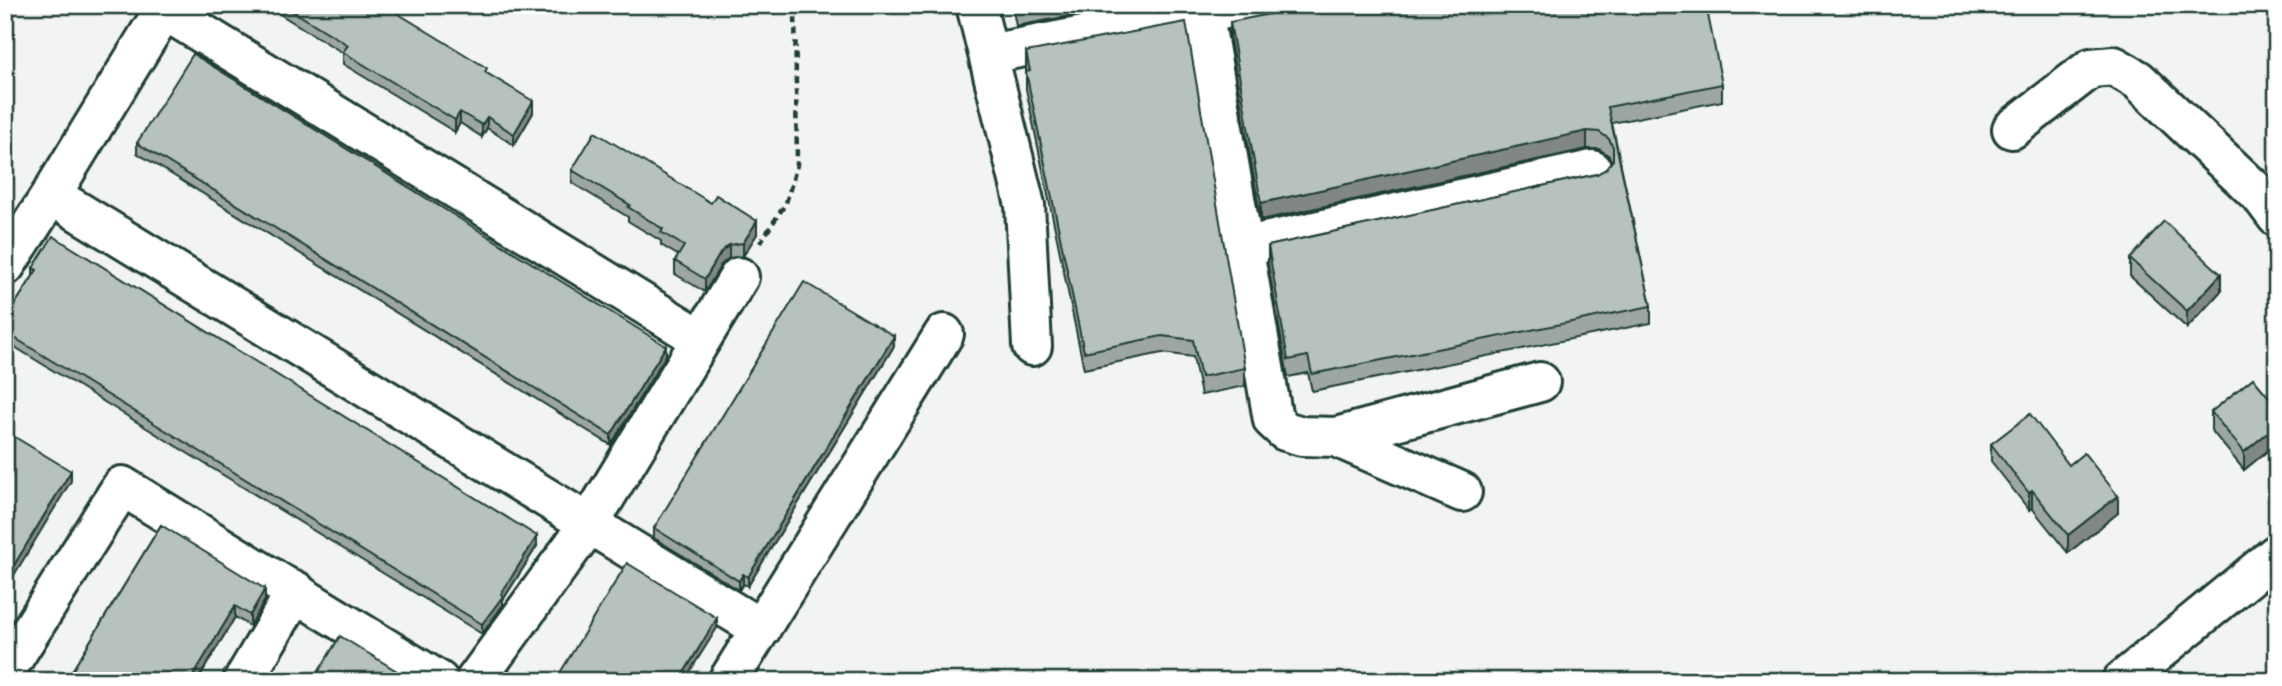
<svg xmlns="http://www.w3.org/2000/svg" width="2282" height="686" font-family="'Indie Flower',sans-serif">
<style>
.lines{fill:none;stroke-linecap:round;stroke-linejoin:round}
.street-casing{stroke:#1f3d34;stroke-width:44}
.path{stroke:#1f3d34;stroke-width:4.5;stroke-dasharray:7 5;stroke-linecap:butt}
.street{stroke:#fff;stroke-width:38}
.wall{fill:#9da6a3;stroke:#1f3d34;stroke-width:2}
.shaded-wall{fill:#808784;stroke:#1f3d34;stroke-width:2}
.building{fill:#b7c1bd;stroke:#1f3d34;stroke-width:2}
</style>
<rect width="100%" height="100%" fill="#f2f3f3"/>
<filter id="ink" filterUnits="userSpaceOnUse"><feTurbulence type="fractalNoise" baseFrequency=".0143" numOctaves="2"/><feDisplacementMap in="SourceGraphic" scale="14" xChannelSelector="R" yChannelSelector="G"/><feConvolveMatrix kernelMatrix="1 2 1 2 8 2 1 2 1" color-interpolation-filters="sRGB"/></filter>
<g filter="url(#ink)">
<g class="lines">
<defs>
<path id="street" d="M976,5L1025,205L1032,346
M1202,5L1273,420L1285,431L1302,436L1336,437L1462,492
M164,10L701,339
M988,54L1247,5
M2012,129L2091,68L2114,66L2138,80L2262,197L2277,217
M51,195L761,629
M1242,247L1592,170
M5,266L51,195L167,5
M1336,437L1540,382
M5,672L122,486L439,681
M243,681L296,591
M475,681L589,524L739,277
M728,681L944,334
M2122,681L2277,554"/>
</defs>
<use href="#street" class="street-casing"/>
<path class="path" d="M760,243L786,203L797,165L795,5"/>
<use href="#street" class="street"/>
</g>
<path class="wall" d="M265,5H384L487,73L533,113L514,145L487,128L482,137L460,123L455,132L343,64V53Z
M1012,5H1128L1016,26Z
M1230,22L1722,84V101L1612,123L1651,306V323L1312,391L1308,373L1288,377L1268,264V246L1597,174L1606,169L1612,162L1609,156L1599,149H1587L1261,220L1230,39Z
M1026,52L1245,368V386L1201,395L1193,357L1162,353L1084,369L1026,89Z
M137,143L666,355L611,445L137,153Z
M572,170L757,234L743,256L729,258L721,265L705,292L675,274V261L679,256L661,245V241L628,221V217L572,183Z
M2130,259L2221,291L2187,328L2130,276Z
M33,268L537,546L503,600V605L482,634L5,341V320L33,276Z
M894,346L748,586L743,584L739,590L654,538V528Z
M2277,407V443L2244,470L2211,430V412Z
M1991,444L2069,465L2118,513L2068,553L2032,508L2029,510L1991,461Z
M161,525L265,600L250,626L235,617L197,681H66Z"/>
<path class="shaded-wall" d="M533,101V113L514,145V134Z
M460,112V123L455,132V120Z
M487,117V128L482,137V125Z
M1587,131V149L1261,220V203Z
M757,221V234L743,256V243Z
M729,245V258L721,265L705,292V279L721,252Z
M2221,274V291L2187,328V311Z
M894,336V346L748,586V577Z
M666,346V355L611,445V435Z
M2277,425V443L2244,470V452Z
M71,471V481L5,590V580Z
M2032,490V508L2029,510V493Z
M2118,496V513L2068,553V535Z
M537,536V546L503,600V605L482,634V624Z
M743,574V584L739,590V581Z
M265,589V600L250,626V615Z
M235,606V617L197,681H190Z
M717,618V628L684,681H679Z"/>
<path class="building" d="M283,5H384L487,68L485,72L533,101L514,134L487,117L482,125L460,112L455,120L343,52L348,45Z
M1015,5H1036L1016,9Z
M1314,5H1706L1722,84L1608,107L1651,306L1312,374L1308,356L1288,360L1268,246L1597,174L1606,169L1613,160V147L1609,139L1599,132L1587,131L1261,203L1230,22Z
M1186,22L1245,368L1201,377L1193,340L1162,336L1084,352L1026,72L1030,71L1026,52Z
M193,54L666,346L611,435L137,143Z
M595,132L711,203L716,195L757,221L743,243L729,245L721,252L705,279L675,261L684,246L661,232L663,229L628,207L630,205L572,170Z
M2164,221L2221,274L2187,311L2130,259Z
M53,236L537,536L501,594L503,596L482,624L5,332V320L37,270L33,268Z
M804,282L894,336L748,577L743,574L739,581L654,528Z
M2253,378L2277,407V425L2244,452L2211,412Z
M2030,414L2069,465L2084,453L2118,496L2068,535L2032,490L2029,493L1991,444Z
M5,431L71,471L5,580Z
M161,525L265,589L250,615L235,606L190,681H66Z
M627,563L717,618L679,681H555Z
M340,636L413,681H313Z"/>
</g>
<rect width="2282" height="686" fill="none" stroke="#fff" stroke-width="28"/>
<rect x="14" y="14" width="2254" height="658" fill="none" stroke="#1f3d34" stroke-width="2.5" filter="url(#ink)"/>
</svg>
